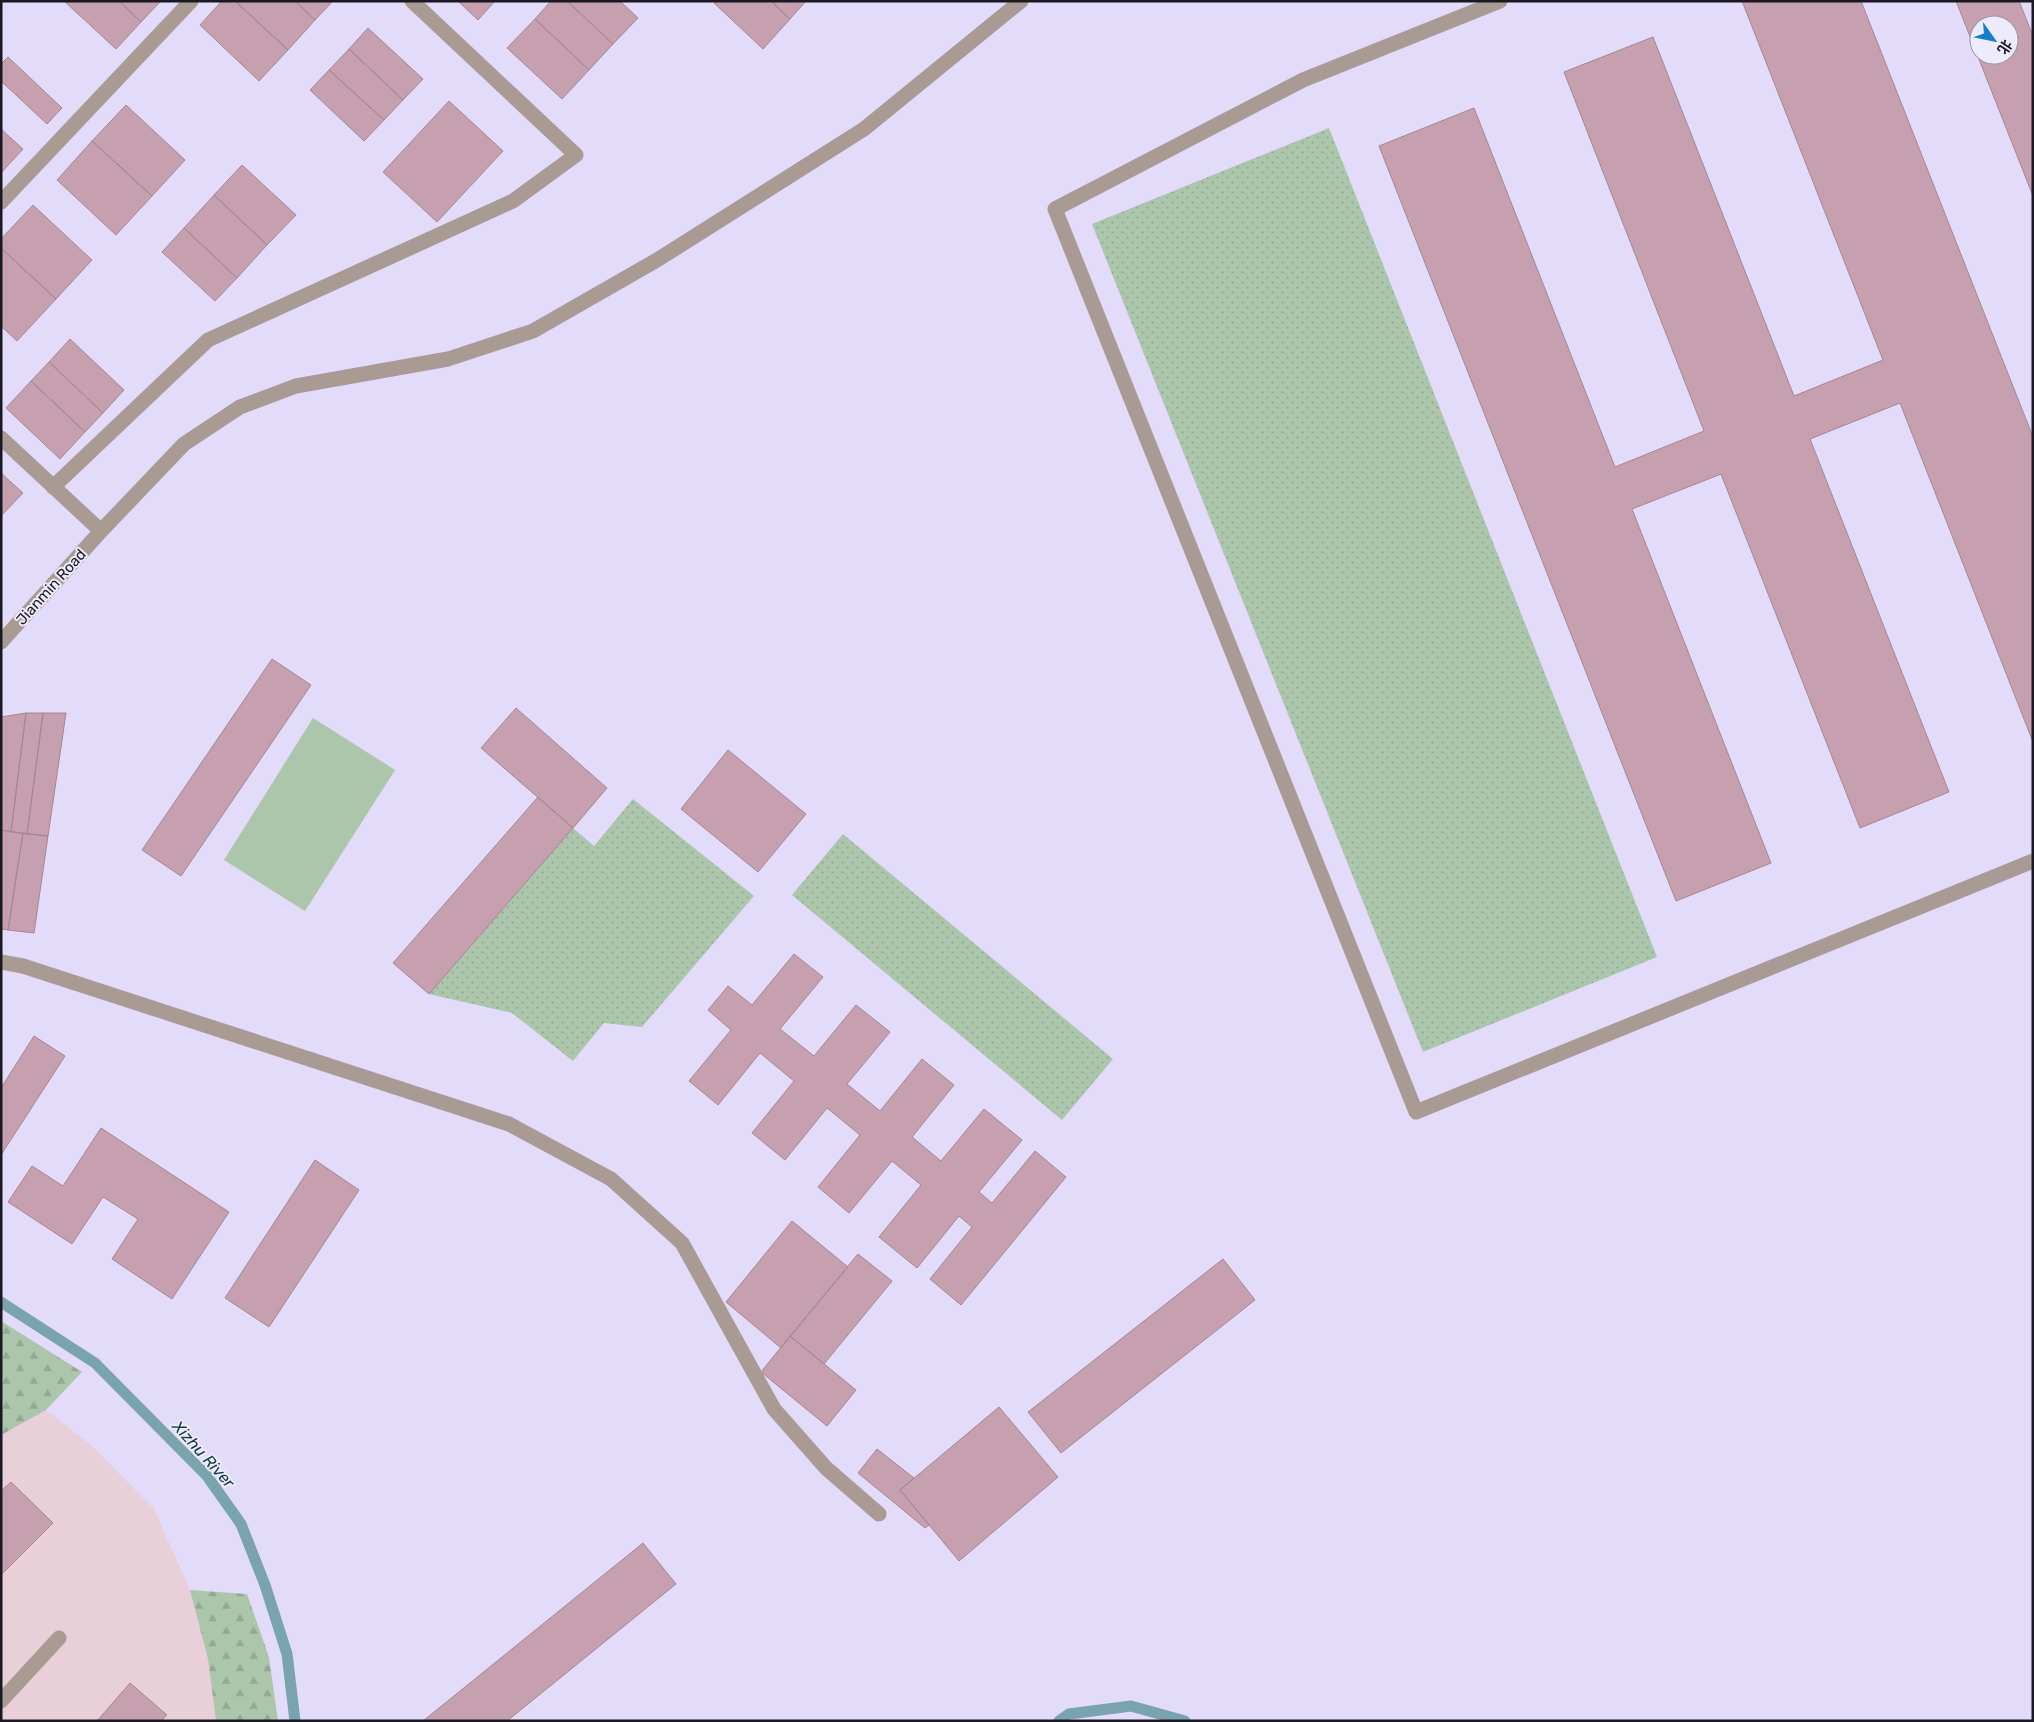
<svg xmlns="http://www.w3.org/2000/svg" width="2034" height="1722" font-family="Rubik,'Noto Sans SC',sans-serif">
<style>
.commercial{fill:#e8cfd8}
.grass{fill:url(#grass-dots)}
.forest{fill:url(#forest-firs)}
.pitch{fill:#acc6ac}
.lines{fill:none;stroke-linecap:round;stroke-linejoin:round}
.stream{stroke:#79a4ae;stroke-width:11}
.building{fill:#c6a0ae;stroke:#a68692;fill-rule:evenodd}
.minor{stroke:#a99b94;stroke-width:15}
.labels{text-anchor:middle;stroke-width:4;stroke-linejoin:round;paint-order:stroke}
.street-label{font-size:15px;fill:#1a1822;stroke:#eeebfd}
.water-label{font-size:16px;font-style:italic;fill:#103a42;stroke:#eeebfd}
</style>
<defs>
<pattern id="grass-dots" width="8" height="8" patternUnits="userSpaceOnUse" patternTransform="scale(1.25)"><rect width="8" height="8" fill="#acc6ac"/><path d="M2 2h.1M6 6h.1" fill="none" stroke="#93a994" stroke-width="1.8" stroke-linecap="round"/></pattern>
<pattern id="forest-firs" width="22" height="20" patternUnits="userSpaceOnUse" patternTransform="scale(1.25)"><rect width="22" height="20" fill="#acc6ac"/><path d="M5 1l3.5 6h-7zM16 11l3.5 6h-7z" fill="#93a994"/></pattern>
</defs>
<rect width="100%" height="100%" fill="#e2dbfa"/>
<path class="commercial" d="M46,1410L92,1446L154,1509L190,1590L208,1659L216,1721H1V1435Z"/>
<path class="grass" d="M1329,128L1657,957L1423,1052L1092,224Z
M633,799L754,896L642,1027L604,1023L573,1061L512,1013L429,994L573,828L594,846Z
M843,834L1113,1059L1062,1120L792,895Z"/>
<path class="forest" d="M1,1321L82,1372L46,1410L1,1435Z
M190,1590L247,1594L269,1657L278,1721H216L208,1659Z"/>
<path class="pitch" d="M313,718L395,770L305,911L224,860Z"/>
<g class="lines">
<path class="stream" d="M1,1302L95,1363L207,1476L241,1524L265,1585L287,1654L295,1721
M1059,1721L1069,1714L1131,1706L1185,1721"/>
</g>
<path class="building" d="M64,1H119L141,22L116,49Z
M119,1H161L141,22Z
M222,1H235L288,50L259,81L200,25Z
M235,1H295L315,20L288,50Z
M295,1H333L315,20Z
M458,1H495L478,20Z
M551,1H567L613,44L589,70L535,19Z
M567,1H620L638,18L613,44Z
M716,1H771L790,19L763,49L714,3Z
M771,1H806L790,19Z
M1742,1H1861L2033,437V742L1900,403L1810,439L1949,792L1860,828L1721,474L1632,509L1771,863L1676,901L1379,146L1474,108L1615,467L1704,431L1564,72L1653,37L1794,396L1883,360Z
M1956,1H2019L2033,36V196ZM1979,25H2009V55H1979Z
M535,19L589,70L562,99L507,48Z
M368,28L423,79L403,100L349,49Z
M349,49L403,100L384,120L329,70Z
M8,57L62,108L47,124L1,81V64Z
M329,70L384,120L364,141L310,90Z
M449,101L503,151L437,222L383,172Z
M126,105L185,160L152,196L92,141Z
M1,129L23,149L1,173Z
M92,141L152,196L116,235L57,180Z
M242,165L296,215L267,245L214,195Z
M214,195L267,245L237,278L184,228Z
M33,205L92,260L56,299L1,248V239Z
M184,228L237,278L215,301L162,252Z
M1,248L56,299L17,341L1,326Z
M70,339L124,390L103,413L49,362Z
M49,362L103,413L85,432L31,381Z
M31,381L85,432L60,459L6,408Z
M1,473L23,493L1,516Z
M272,659L311,685L181,876L142,850Z
M516,708L607,788L573,828L481,748Z
M26,713H43L27,834L11,832Z
M26,713L11,832L1,830V717Z
M43,713H66L48,836L27,834Z
M728,750L806,814L758,872L681,809Z
M538,797L573,828L429,994L393,963Z
M1,830L23,833L8,930L1,929Z
M23,833L48,836L34,933L8,930Z
M794,954L823,977L780,1029L814,1056L856,1005L890,1032L847,1084L880,1111L922,1059L954,1085L912,1137L941,1161L984,1109L1022,1140L979,1192L992,1203L1035,1151L1066,1177L961,1305L930,1279L972,1227L959,1216L917,1268L879,1237L921,1185L892,1161L849,1213L818,1187L860,1135L827,1108L785,1160L752,1133L794,1081L760,1053L718,1105L689,1081L731,1030L708,1010L728,986L752,1005Z
M34,1036L65,1056L1,1155V1088Z
M101,1128L229,1212L172,1299L112,1259L138,1219L103,1197L72,1244L8,1202L32,1166L63,1186Z
M315,1160L359,1190L269,1327L225,1298Z
M792,1221L848,1267L781,1348L726,1302Z
M858,1254L892,1281L824,1364L790,1336Z
M1223,1259L1255,1300L1061,1453L1028,1412Z
M790,1336L856,1390L827,1426L761,1372Z
M999,1407L1058,1477L959,1561L900,1490Z
M877,1449L914,1478L900,1490L929,1525L925,1528L858,1473Z
M11,1482L53,1523L1,1575V1491Z
M643,1543L676,1584L507,1721H423Z
M130,1683L167,1715L161,1721H97Z"/>
<g class="lines">
<path class="minor" d="M1500,1L1303,80L1055,209L1416,1112L2033,861
M1,202L191,1
M1,438L101,531
M53,487L208,340L513,201L576,155L412,1
M1,642L101,531L184,444L240,407L296,386L448,359L533,331L657,260L864,129L1021,1
M1,962L23,966L509,1124L611,1179L682,1243L774,1409L826,1468L879,1514
M1,1701L59,1638"/>
</g>
<g class="labels">
<g class="street-label">
<text transform="translate(51 587) rotate(-48)" y="5">Jianmin Road</text>
</g>
<g class="water-label">
<text transform="translate(204 1454) rotate(48)" y="6">Xizhu River</text>
</g>
</g>
<rect width="2034" height="1722" fill="none" stroke="#1a1822" stroke-width="5"/>
<g transform="translate(1994 40) rotate(123)"><circle r="24" fill="#eeebfd" stroke="#9997a5"/>
<path d="M0-4L9 19L0 12L-9 19Z" fill="#117fc9"/>
<text y="-8" font-size="14" font-weight="bold" text-anchor="middle" fill="#1a1822">北</text>
</g>
</svg>
